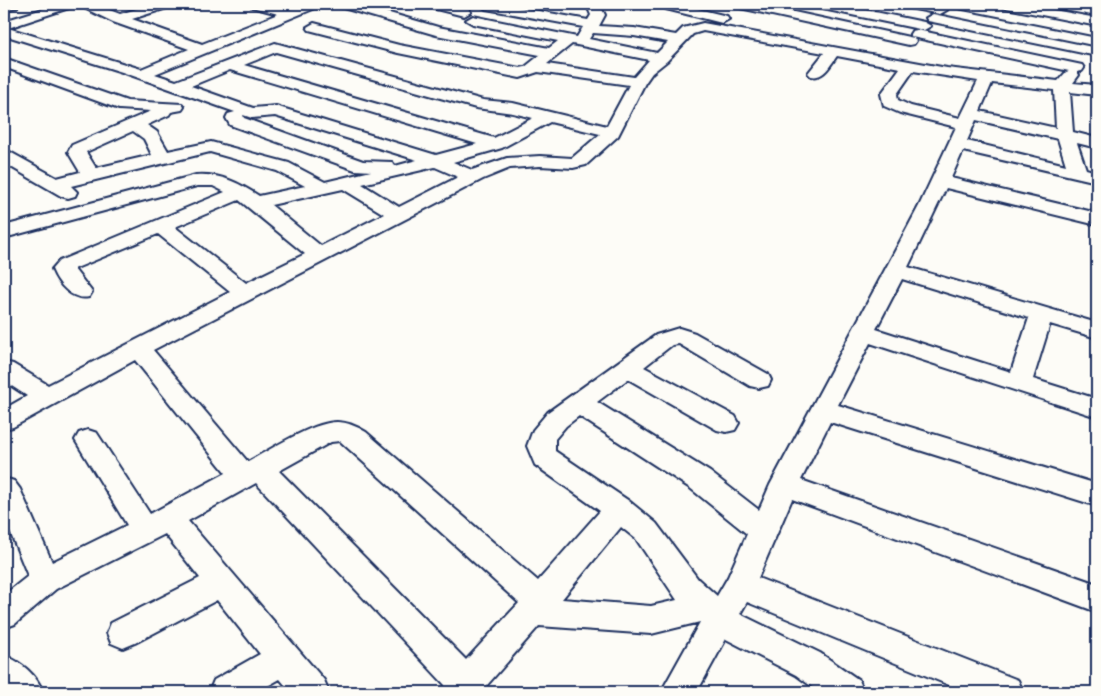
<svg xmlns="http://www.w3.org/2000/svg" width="1101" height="696" font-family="Delius,sans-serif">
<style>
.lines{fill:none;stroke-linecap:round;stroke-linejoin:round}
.minor-casing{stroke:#1b2f5e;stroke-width:4}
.minor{fill:#fdfcf7;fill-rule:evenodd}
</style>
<rect width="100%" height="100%" fill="#fdfcf7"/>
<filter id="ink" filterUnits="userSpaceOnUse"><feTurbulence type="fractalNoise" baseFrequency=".02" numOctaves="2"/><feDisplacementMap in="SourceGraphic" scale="10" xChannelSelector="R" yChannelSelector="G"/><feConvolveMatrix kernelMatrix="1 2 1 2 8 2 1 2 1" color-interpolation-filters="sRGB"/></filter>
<g filter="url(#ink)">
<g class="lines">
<defs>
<path id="minor" d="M4,4H18L17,7L4,10Z
M59,4H94L120,14L153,4H171L170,7L132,19L202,44L278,14L252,7L251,4H271L290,9L302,4H319L318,7L155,74L176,81L275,43L483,100L513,103L607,126L629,85L538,72L520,78L398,53L309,30L307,27L314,23L399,45L520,68L525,67L540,55L436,35L340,7L339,4H358L438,27L549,48L558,41L473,24L466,20L473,16L577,37L583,27L486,9L480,5L500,4L588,20L591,15L587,6L589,4H602L601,7L605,15L599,26L634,28L676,35L683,28L703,23L947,68L1058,81L1066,72L1069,71L912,37L910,34L912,31L917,30L1082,65L1084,68L1082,71L1077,72L1079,75L1073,83L1097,85V95L1070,92L1073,132L1097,138V148L1077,143L1086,169L1097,172V182L963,151L951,178L1097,213V225L946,188L908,267L1097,323V338L1050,324L1033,379L1097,399V417L870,343L838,405L1097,484V506L830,422L801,480L1097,584V612L792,499L758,578L1018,680L1023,692H966L747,602L740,614L820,653L859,680L864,692H819L796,675L726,639L697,692H661L700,622L651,634L539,626L481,692H442L445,685L256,483L188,521L324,680L329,692H291L280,679L257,692H209L214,680L260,654L217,600L135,643L123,648L111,643L107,633L111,623L200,578L165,534L56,589L15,624L4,628V595L28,576L4,517V478L14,481L20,489L52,562L127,525L75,440L79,433L88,430L97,433L150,514L226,473L135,360L13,427L4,429V409L27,396L4,381V362L13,364L48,385L230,292L158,234L74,269L92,292L89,297C72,301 58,284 52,269L59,261L225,192L213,186H197L4,238V226L196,175C220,173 239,183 259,196L305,186L277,171L210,152L71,186L77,192L75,196L68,198L61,196L4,163V151L10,152L57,178L80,172L68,152L72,145L151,111L119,109L4,67V58L127,101L182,104L184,107L182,110L171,112L169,115L147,125L157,132L168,151L211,142L289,163L325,182L371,171L355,170L230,125L226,118L228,114L235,112L122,72L4,35V21ZM78,5L113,22L189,49L141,69L8,28ZM703,31L824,53L808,73L811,76C824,79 830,65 837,56L900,68L881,94L884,106L900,113L956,127L919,206L770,485L759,510L710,472L597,402L628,379L717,430L726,432L735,430L739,423L735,416L644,367L672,345L679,344L750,386L759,388L768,386L771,380L768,374L695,333L679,328L656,335L548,412L533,430L527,446L535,465L600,511L538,581L366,432C358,427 347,422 337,422C313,422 269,450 248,462L153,350L483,179L510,168L540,166L573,168L586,165L618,136L645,83L652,73L667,61L693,34ZM593,33L634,36L668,42L657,53L589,39ZM572,44L649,60L634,77L547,64ZM276,52L476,108L513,113L533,118L494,138L244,65ZM230,70L477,144L436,155L282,108L276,106L253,108L191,86ZM913,71L978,81L960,118L911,106L898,100L897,94ZM992,83L1054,90L1056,128L980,111ZM243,115L252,118L275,116L417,160L395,166L392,162L363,161L244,118ZM976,120L1058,139L1066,165L967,141ZM550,122L600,134L572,158L540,156L507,158L472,170L453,162L502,148ZM133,131L144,139L152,155L96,168L86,152ZM435,167L458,177L399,207L362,184ZM343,189L384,214L321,246L271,205ZM239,200L305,254L246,283L175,227ZM902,279L1029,318L1011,372L876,329ZM579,416L690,488L747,534L728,577L717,596L698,579L656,523L629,501L555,451V439L566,426ZM340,441L519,603L466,660L279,471L331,442ZM621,527L636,539L677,600L651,606L562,599Z
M427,4H447L469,9L471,12L464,16L428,7Z
M665,4H677L727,16L729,19L722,23L666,9Z
M734,4H757L909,37L914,38L916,41L914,44L909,45L740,8L735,7Z
M812,4H836L924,22L931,26L924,30L818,8L813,7Z
M903,4H928L945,7L947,10L940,14L904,7Z
M952,4H976L1097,28V36L958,8L953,7Z
M1048,4H1074L1097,8V16L1054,8L1049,7Z
M933,14L1097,48V56L928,21L926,18Z
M4,655C21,662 37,675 43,692H4Z"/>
</defs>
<use href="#minor" class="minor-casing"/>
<use href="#minor" class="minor"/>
</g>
</g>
<rect width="1101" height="696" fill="none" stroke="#fdfcf7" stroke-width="20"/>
<rect x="10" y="10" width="1081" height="676" fill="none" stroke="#1b2f5e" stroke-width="2" filter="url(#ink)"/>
</svg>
